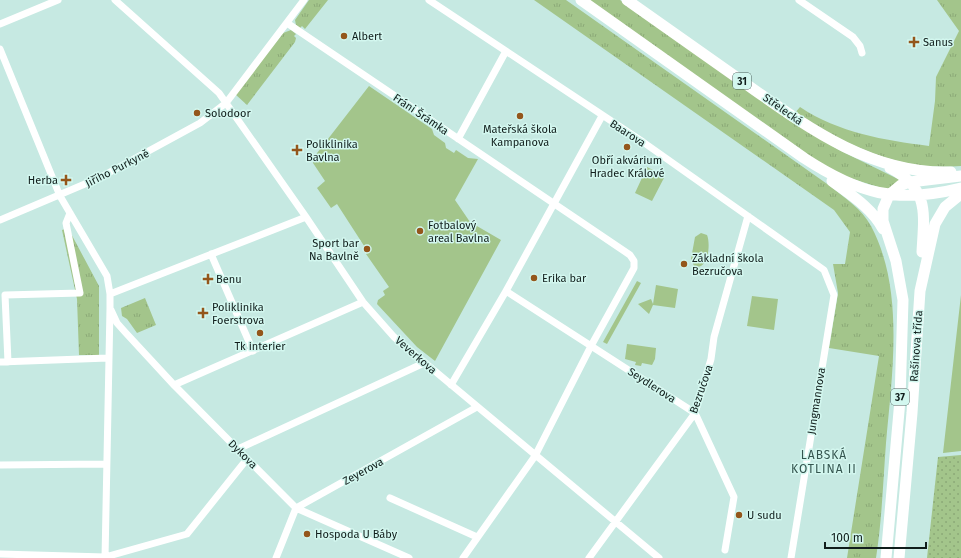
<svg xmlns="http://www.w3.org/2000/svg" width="961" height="558" font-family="'Fira Sans',sans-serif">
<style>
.grass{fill:url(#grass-dots)}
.park{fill:url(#park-tufts)}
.pitch{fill:#a3c58b}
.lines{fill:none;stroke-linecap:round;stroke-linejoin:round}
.minor{stroke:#fff;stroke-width:7}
.primary{stroke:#fff;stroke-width:11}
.poi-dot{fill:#94561b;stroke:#d3f7ef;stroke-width:1.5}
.labels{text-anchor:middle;stroke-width:3;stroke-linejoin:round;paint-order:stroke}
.shield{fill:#d3f7ef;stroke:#4a5e5b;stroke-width:1}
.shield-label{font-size:10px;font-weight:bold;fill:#101d1b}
.poi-label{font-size:11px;fill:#101d1b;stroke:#d3f7ef;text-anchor:start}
.street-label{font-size:11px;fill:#101d1b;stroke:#d3f7ef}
.neighbourhood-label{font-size:12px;letter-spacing:1px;fill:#35554f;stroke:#d3f7ef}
</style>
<defs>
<pattern id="grass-dots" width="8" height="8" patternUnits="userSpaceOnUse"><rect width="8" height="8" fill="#a3c58b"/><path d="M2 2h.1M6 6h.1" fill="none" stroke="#8ba977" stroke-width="1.8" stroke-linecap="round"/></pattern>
<pattern id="park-tufts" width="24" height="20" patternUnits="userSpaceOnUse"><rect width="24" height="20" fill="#a3c58b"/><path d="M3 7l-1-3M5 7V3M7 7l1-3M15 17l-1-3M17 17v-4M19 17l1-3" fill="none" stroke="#8ba977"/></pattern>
</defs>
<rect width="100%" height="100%" fill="#c6e9e2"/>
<path class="grass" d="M961,455V558H927L938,457Z"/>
<path class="park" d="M309,0H328L305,29L302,26L299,29L296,25L295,20Z
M534,0H566L830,186C845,198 862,209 871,226C905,290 892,374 886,443C883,482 882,520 876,558H847L879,356L829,348L838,293L833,264H845L850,232L834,210Z
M588,0H620L789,120L839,150L900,180L888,190L840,175L814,160Z
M937,0H961V166C896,172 848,144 794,114L800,107C839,133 884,140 929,146L935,101L936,77L959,31Z
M291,30L296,34L294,36L296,38L295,42L247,105L235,94L283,33Z
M68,228L99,286V355H79L77,299L62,230Z
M145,298L156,325L137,333L127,319L122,316L121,308Z"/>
<path class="pitch" d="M369,86L432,129L434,135L445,143L446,148L454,153L456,150L468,158L478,159L455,200L470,222L501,240L435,361L417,347L377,304L378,300L385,295L383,291L389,287L366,254L368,252L337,204L331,208L317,188L325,181L313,163L314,157Z
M647,167L665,176L652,201L635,193Z
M701,233L707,235C711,244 708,272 694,266L691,259L695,237Z
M637,281L641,283L607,344L603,342Z
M656,285L678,289L675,308L653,305L649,314L638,304L651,299L653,304Z
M961,295V451L943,453Z
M752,296L778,299L774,330L747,326Z
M627,344L656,348L655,359L652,365L642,363L641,366L635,365L636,362L625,359Z"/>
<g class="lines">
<path class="minor" d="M115,0L219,93L306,217L363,302L394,337L659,558
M429,0L643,142L824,270L834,295L791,558
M799,0L853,37L860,46L862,53
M287,23L630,255L634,261V268L591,346L535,456L463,558
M0,24L58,0
M0,49L60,196L107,276L110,294V308L105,558
M458,139L506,51
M0,220L99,178L200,123L226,103L304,0
M211,254L253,351
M506,291L695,413L734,497L725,550
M110,294L306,217
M111,310L117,323L125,332L174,385L296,508L409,558
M0,362L108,358
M8,362L5,295L80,293L66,223L70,213
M174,385L363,302
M451,385L506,291L602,116
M238,449L424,363
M0,465L106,464
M390,498L477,537
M0,554L105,557L187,534L247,459
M276,558L296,508L477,407
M589,558L695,413L711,359L714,337L748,216"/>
<path class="primary" d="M581,0L804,158C859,194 896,204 961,188
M627,0C664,26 702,53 739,79C803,124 869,175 951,172
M890,168C930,189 924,214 922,252
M832,181C851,195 872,208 883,229
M886,558L900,400L903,300L896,261L883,221V209L889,195L901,185L910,182L961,176
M899,558L912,413L920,291L935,224L945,207L961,194"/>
</g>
<g class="poi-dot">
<circle cx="344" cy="36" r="4"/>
<path d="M912 36h4v4h4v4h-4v4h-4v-4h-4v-4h4z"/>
<circle cx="197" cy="113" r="4"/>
<circle cx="520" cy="116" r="4"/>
<circle cx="627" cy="147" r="4"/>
<path d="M295 144h4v4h4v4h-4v4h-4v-4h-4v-4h4z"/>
<path d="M64 174h4v4h4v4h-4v4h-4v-4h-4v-4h4z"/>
<circle cx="420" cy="231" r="4"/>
<circle cx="367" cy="249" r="4"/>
<circle cx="684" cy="264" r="4"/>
<circle cx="534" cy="278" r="4"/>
<path d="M206 273h4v4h4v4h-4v4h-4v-4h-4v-4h4z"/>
<path d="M201 307h4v4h4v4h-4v4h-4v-4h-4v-4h4z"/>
<circle cx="260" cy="333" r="4"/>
<circle cx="739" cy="515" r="4"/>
<circle cx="307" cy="534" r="4"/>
</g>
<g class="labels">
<g class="shield">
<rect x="733" y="73" width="18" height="16" rx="3"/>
<rect x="891" y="389" width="18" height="16" rx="3"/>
</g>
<g class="shield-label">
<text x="742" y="85">31</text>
<text x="900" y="401">37</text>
</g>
<g class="poi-label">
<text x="352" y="40">Albert</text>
<text x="923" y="46">Sanus</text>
<text x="205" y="117">Solodoor</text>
<text x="520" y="133" text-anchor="middle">Mateřská škola<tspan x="520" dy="13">Kampanova</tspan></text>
<text x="306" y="148">Poliklinika<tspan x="306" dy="13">Bavlna</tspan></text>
<text x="627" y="164" text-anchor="middle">Obří akvárium<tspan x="627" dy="13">Hradec Králové</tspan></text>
<text x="58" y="184" text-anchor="end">Herba</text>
<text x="428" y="229">Fotbalový<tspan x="428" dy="13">areal Bavlna</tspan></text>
<text x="359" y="247" text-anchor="end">Sport bar<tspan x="359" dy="13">Na Bavlně</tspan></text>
<text x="692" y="262">Základní škola<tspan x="692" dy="13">Bezručova</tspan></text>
<text x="542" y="282">Erika bar</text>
<text x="216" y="283">Benu</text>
<text x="212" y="311">Poliklinika<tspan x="212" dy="13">Foerstrova</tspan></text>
<text x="260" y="350" text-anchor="middle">Tk interier</text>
<text x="747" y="519">U sudu</text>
<text x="315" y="538">Hospoda U Báby</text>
</g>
<g class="street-label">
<text transform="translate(783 109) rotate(35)" y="4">Střelecká</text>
<text transform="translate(421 114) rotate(34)" y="4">Fráni Šrámka</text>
<text transform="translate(628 133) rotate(33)" y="4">Baarova</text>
<text transform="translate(117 168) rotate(-27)" y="4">Jiřího Purkyně</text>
<text transform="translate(916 346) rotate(-86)" y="4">Rašínova třída</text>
<text transform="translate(416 355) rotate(41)" y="4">Veverkova</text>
<text transform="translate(652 385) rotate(33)" y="4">Seydlerova</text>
<text transform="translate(701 389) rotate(-71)" y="4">Bezručova</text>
<text transform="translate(816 401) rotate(-81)" y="4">Jungmannova</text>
<text transform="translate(243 454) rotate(45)" y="4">Dykova</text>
<text transform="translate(363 471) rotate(-29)" y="4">Zeyerova</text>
</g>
<g class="neighbourhood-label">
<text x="824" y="459">LABSKÁ<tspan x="824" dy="14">KOTLINA II</tspan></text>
</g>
</g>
<path d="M825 542v6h101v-6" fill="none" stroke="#101d1b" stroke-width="2"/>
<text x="831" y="542" font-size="12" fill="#101d1b" stroke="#d3f7ef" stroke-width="3" paint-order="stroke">100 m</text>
</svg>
